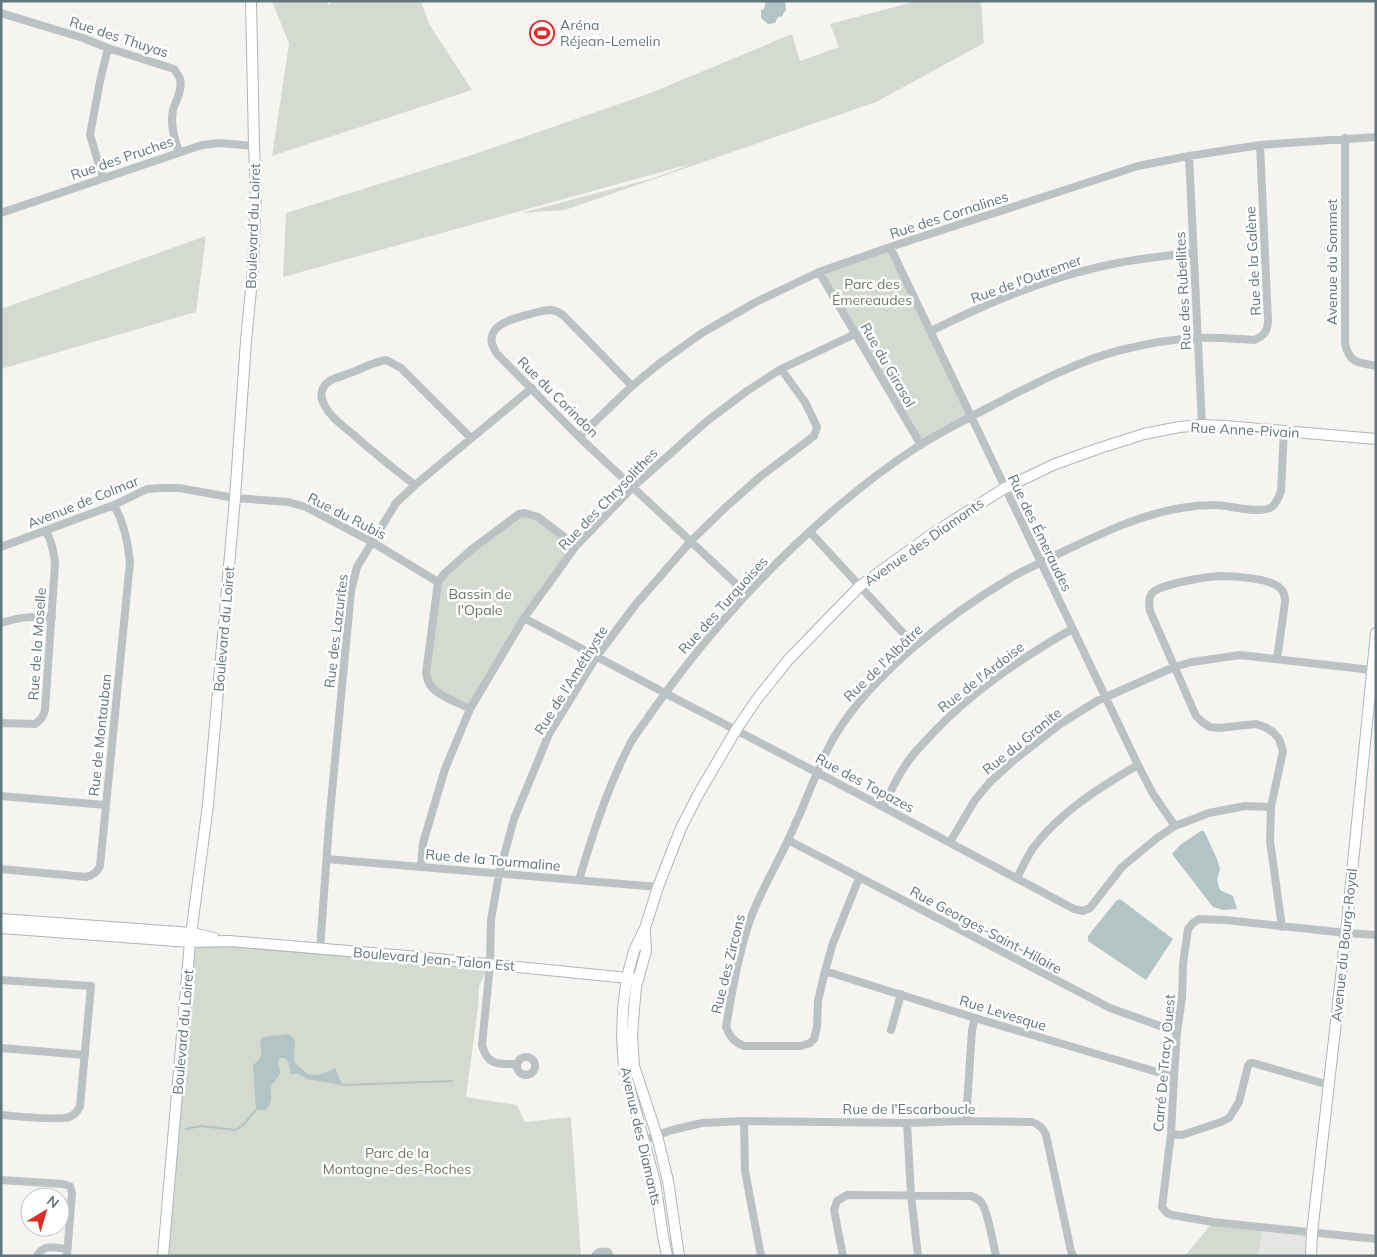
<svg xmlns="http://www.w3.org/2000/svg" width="1377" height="1257" font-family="Mulish,sans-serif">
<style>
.built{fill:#e5e6e4}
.green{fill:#d5dad0}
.water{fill:#b2c4c4}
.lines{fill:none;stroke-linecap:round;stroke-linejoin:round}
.stream{stroke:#b2c4c4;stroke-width:2}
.secondary-casing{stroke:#aeb6b8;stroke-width:12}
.street{stroke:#bbc2c4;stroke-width:8}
.secondary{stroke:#fff;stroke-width:10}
.labels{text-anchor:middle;stroke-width:5;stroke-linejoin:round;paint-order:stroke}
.poi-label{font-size:14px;fill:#60767c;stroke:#fff;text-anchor:start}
.street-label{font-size:14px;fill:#60767c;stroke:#fff}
.park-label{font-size:14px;fill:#6c7963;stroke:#fff}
</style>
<rect width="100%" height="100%" fill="#f5f4f1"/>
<path class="built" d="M1263,1227L1312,1233L1311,1256H1258Z"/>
<path class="green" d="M272,1H326L329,5L332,1H421L429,24L472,90L272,156L289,44Z
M917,1H981L984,43L876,102L565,210L521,213L654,178L694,163L283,277L286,213L472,155L648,94L792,34L800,61L839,47L830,24Z
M206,236L196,312L1,369V309Z
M890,247L971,416L921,445L819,272Z
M525,513L576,546L524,618L470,709L429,684L426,673L438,582L445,573Z
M190,942L490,964L479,986L478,1008L466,1097L517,1105L525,1122L571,1117L581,1256H163Z
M1213,1222L1263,1227L1258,1256H1185Z"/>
<path class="water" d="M766,1H785L786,10L783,14V16L778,17L775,23L768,24L761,18V10L764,9Z
M1201,831H1204L1217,859L1220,869L1217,880L1220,890L1233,896L1237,909L1223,910L1213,907L1172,854L1180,845Z
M1120,899L1173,939L1146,980L1088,941V936L1116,901Z
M289,1034L295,1040L294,1061C309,1079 315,1078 335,1068L342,1085L307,1079L298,1074H291L289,1063L285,1058H280C276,1067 281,1067 280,1073C279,1078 273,1081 271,1087C270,1091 272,1094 271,1099C271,1103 268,1106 266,1110H256L253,1065C262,1058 263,1053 260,1043L262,1038C272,1034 279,1037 289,1034Z"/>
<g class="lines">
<path class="stream" d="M342,1085L452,1081
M186,1129L201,1126L236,1130L243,1125L256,1110"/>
<defs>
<path id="secondary" d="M1,919L192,933L214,938
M1,928L190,942L229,941L407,956L638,979
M645,932L646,951L636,987L634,1009L632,1035L634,1066L657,1136L668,1181L679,1256
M163,1256L190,942L208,805L235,498L246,341L253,269L256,190L254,146L251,1
M667,1256L663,1236L655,1182L624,1068L622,1037L623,1008L627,977L634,951L645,928L658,887L681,828L699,793L736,730L757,699L789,659L860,586L932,534L1005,488L1055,464L1100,448L1144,434L1179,427L1202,425L1225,426L1376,439
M1311,1256L1312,1233L1346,933L1376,633"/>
</defs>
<use href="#secondary" class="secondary-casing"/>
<path class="street" d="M1,13L83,38L108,48L174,69C176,72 179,76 180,79C183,89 176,100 173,110C170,124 174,138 179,152
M1345,138V344C1350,364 1358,362 1376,366
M1189,156L1202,425
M103,178L90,135L100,81L108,48
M1,213L202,145L219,143L254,146
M890,247L1138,765L1153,794L1175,826
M819,272L921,445
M931,331C983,305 1038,281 1095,268C1127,260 1160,256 1193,253
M632,386L565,317C561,313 557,311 551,310C542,310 510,319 502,324C498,326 493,331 492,336C490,343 494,349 497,354L579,437L747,594
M579,437L632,386L660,363L702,333L756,302L819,272L890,247L1138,166L1189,156L1260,145L1376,137
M415,485C394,469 374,453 355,436C348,430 340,424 334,418C328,412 319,400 322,391C325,379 340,377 350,373C362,369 373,362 386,360L401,368L471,438
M810,532L915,646
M1,547L114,505L147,489L163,488H179L235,498L288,502L306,507L372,542L438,582
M524,618L665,693L883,807L1074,909L1083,911L1090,908L1122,867L1157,838L1175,826L1209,813L1245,806L1271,807
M1,623C20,617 33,616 52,617
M1277,659L1285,603C1285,598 1285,593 1281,589C1272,578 1233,576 1219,576C1205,577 1161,584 1152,593C1148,599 1149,605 1150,611L1196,716L1202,722L1210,727L1219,728L1256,724L1265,727L1273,732L1279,739L1283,751L1271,807L1270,841L1282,927
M470,709C458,702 439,697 430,685C428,682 427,677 426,673L438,582L445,573L472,549L519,514L525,513L538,517L576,546
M1,723L35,724C41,720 43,717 45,710L55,564C54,552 52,542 46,531
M1,796L105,805
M883,807C890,793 896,779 905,766C912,754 923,744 932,734C972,691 1022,658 1072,629
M788,840L1110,1008L1177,1032
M950,842L975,800L990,782L1014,760L1060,724L1097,701L1174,667L1192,662L1240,655L1372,670
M327,859L658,887
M421,867L423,843L445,769L470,709L524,618L576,546L633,487L707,421L747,391L781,369L855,334
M1,869L86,877C94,875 97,872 100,866L130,562C128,541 124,523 114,505
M859,878L833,943L825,971L818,1001L817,1027L814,1039L810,1043L801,1046H744C734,1042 730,1037 726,1027C732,992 738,956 749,923C759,893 776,867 789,838C796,823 803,807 809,792C817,772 825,752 836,734C873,674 948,615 1009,579C1023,570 1039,564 1054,556C1094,537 1137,515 1181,508C1192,506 1204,505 1215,505C1228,505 1258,514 1270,508C1276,505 1279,497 1281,491L1284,431
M1017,878C1022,868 1027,857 1033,848C1060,812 1100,787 1138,765
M579,880C593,833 608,786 631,742C636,734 642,726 647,719C659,701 672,684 685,667C749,585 833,501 920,445C946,429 974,415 1001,401C1038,382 1081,360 1121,350C1145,344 1173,339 1198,338C1217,337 1235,339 1254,340C1264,336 1268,331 1268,320L1260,145
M1376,935L1346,933L1225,920L1199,919L1193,923L1188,929L1183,964L1182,998L1177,1032L1174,1077L1171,1134L1162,1207L1167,1213L1172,1215L1213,1222L1376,1239
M320,949L329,824L351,591L357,567L396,503L415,485L532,388
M825,971L975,1018L1174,1077
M1,980L91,986L80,1106C78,1111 75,1115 69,1117C59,1121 15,1116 1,1115
M891,1030L901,994
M1,1048L85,1055
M517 1066a9 9 0 1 1 18 0a9 9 0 1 1-18 0Z
M517,1064C499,1064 487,1066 482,1045L490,964L491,920L499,874L514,819L549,734L597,656L636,604L691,541L727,506L761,476L814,436L817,427L805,402L781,369
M744,1121L745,1171L761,1256
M966,1121L972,1030L975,1018
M907,1123L911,1195L918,1256
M1171,1134L1182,1135L1221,1122L1229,1118L1239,1102L1248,1066L1250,1063H1253L1329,1085
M644,1140L672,1130L702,1123L744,1121L907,1123L966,1121L1032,1122C1039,1124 1043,1128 1046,1135L1071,1251L1073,1256
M1,1180L63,1184L70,1186L72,1193L67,1256
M37,1256C44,1243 55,1248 67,1249
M595,1256C599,1251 602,1251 608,1252L610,1256
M843,1256L834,1210L837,1201L847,1195L971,1196C975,1197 978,1199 981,1202C988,1211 993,1243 996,1256"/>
<use href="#secondary" class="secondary"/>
</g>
<defs>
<symbol id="stadium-ring" viewBox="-11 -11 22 22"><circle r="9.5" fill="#fff" stroke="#e02a26" stroke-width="1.5"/><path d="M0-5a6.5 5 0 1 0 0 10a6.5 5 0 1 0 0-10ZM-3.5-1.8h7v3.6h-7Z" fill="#e02a26"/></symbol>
</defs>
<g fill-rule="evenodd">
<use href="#stadium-ring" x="528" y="19" width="28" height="28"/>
</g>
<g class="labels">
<g class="poi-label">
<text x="560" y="30">Aréna<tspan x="560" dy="16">Réjean‑Lemelin</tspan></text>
</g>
<g class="street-label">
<text transform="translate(119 37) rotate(18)" y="5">Rue des Thuyas</text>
<text transform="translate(122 158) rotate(-19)" y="5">Rue des Pruches</text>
<text transform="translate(949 215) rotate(-18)" y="5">Rue des Cornalines</text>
<text transform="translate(253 226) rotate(-88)" y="5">Boulevard du Loiret</text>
<text transform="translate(1253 261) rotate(-93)" y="5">Rue de la Galène</text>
<text transform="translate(1332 262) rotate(-90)" y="5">Avenue du Sommet</text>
<text transform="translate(1026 279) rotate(-20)" y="5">Rue de l'Outremer</text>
<text transform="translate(1183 291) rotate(-93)" y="5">Rue des Rubellites</text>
<text transform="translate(888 365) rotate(60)" y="5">Rue du Girasol</text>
<text transform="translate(558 397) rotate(45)" y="5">Rue du Corindon</text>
<text transform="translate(1245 430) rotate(3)" y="5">Rue Anne-Pivain</text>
<text transform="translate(608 499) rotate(-46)" y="5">Rue des Chrysolithes</text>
<text transform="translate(83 502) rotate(-22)" y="5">Avenue de Colmar</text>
<text transform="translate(347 516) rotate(27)" y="5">Rue du Rubis</text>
<text transform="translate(1040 533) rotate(64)" y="5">Rue des Émeraudes</text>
<text transform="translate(924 542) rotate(-35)" y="5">Avenue des Diamants</text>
<text transform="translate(723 605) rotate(-48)" y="5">Rue des Turquoises</text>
<text transform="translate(224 629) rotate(-85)" y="5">Boulevard du Loiret</text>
<text transform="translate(336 631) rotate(-83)" y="5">Rue des Lazurites</text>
<text transform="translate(37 644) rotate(-86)" y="5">Rue de la Moselle</text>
<text transform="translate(883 663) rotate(-44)" y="5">Rue de l'Albâtre</text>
<text transform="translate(981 677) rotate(-38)" y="5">Rue de l'Ardoise</text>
<text transform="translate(571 680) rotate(-58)" y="5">Rue de l'Améthyste</text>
<text transform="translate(100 735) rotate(-84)" y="5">Rue de Montauban</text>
<text transform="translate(1022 741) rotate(-39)" y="5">Rue du Granite</text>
<text transform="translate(865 783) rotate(28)" y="5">Rue des Topazes</text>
<text transform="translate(493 860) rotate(5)" y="5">Rue de la Tourmaline</text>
<text transform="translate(986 930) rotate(28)" y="5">Rue Georges-Saint-Hilaire</text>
<text transform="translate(1344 945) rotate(-84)" y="5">Avenue du Bourg-Royal</text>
<text transform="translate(434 959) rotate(5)" y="5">Boulevard Jean-Talon Est</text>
<text transform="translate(728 964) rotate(-76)" y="5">Rue des Zircons</text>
<text transform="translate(1003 1013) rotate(17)" y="5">Rue Levesque</text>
<text transform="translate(183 1032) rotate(-85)" y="5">Boulevard du Loiret</text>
<text transform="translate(1164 1063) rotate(-85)" y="5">Carré De Tracy Ouest</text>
<text x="909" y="1114">Rue de l'Escarboucle</text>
<text transform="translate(641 1136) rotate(77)" y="5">Avenue des Diamants</text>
</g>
<g class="park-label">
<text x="872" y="289">Parc des<tspan x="872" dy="16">Émereaudes</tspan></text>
<text x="480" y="599">Bassin de<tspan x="480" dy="16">l'Opale</tspan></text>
<text x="397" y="1158">Parc de la<tspan x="397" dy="16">Montagne-des-Roches</tspan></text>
</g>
</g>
<rect width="1377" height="1257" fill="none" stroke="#60767c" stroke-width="5"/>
<g transform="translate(45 1212) rotate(38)"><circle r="24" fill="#ffffff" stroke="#bfc8cb"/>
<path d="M0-4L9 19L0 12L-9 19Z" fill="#e02a26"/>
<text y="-8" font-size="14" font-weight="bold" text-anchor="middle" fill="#60767c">N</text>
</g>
</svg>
